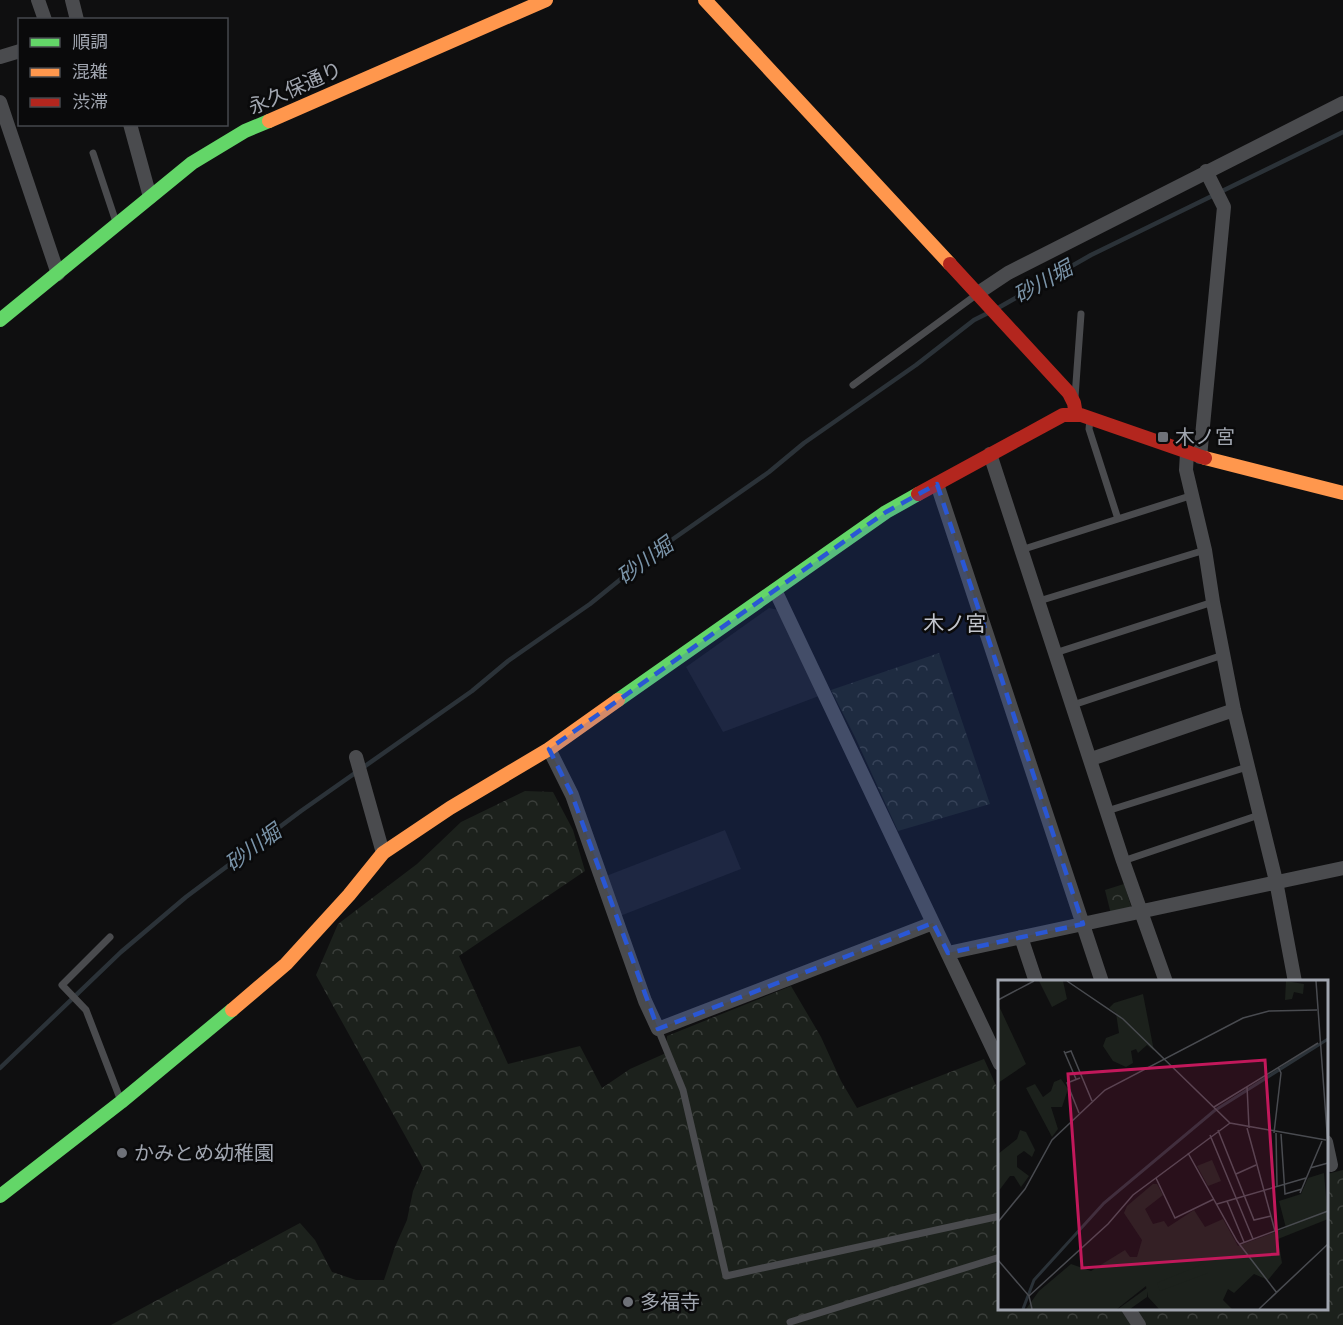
<svg xmlns="http://www.w3.org/2000/svg" width="1343" height="1325" font-family="'Work Sans','Noto Sans JP',sans-serif">
<style>
.built{fill:#1c1c1e}
.forest{fill:url(#forest-crowns)}
.lines{fill:none;stroke-linecap:round;stroke-linejoin:round}
.stream{stroke:#2b3238;stroke-width:4.5}
.lane{stroke:#4a4b4e;stroke-width:7}
.street{stroke:#4a4b4e;stroke-width:14}
.fast{stroke:#63d668;stroke-width:14}
.slow{stroke:#ff974d;stroke-width:14}
.jam{stroke:#b3261e;stroke-width:14}
.marked{fill:#2a57d4;fill-opacity:0.2;stroke:#2a57d4;stroke-width:4.5;stroke-dasharray:12 8;stroke-linejoin:round}
.poi-dot{fill:#6e7178;stroke:#0a0a0b;stroke-width:2}
.labels{text-anchor:middle;stroke-width:5;stroke-linejoin:round;paint-order:stroke}
.street-label{font-size:20px;fill:#a1a6b0;stroke:#0a0a0b}
.poi-label{font-size:20px;fill:#a1a6b0;stroke:#0a0a0b;text-anchor:start}
.water-label{font-size:21px;font-style:italic;fill:#7a94a9;stroke:#0a0a0b}
.neighbourhood-label{font-size:21px;fill:#c2c5cc;stroke:#0a0a0b}
.inset-river{fill:none;stroke:#2b3238;stroke-width:3}
.inset-road{fill:none;stroke:#494b50;stroke-width:1.5}
.view{fill:#c2185b;fill-opacity:0.15;stroke:#c2185b;stroke-width:3}
.inset-edge{fill:none;stroke:#a1a6b0;stroke-width:3}
</style>
<defs>
<pattern id="forest-crowns" width="20" height="18" patternUnits="userSpaceOnUse" patternTransform="scale(1.5)"><rect width="20" height="18" fill="#1c211c"/><path d="M2 6a3 3 0 1 1 6 0M12 15a3 3 0 1 1 6 0" fill="none" stroke="#3a3e3a"/></pattern>
</defs>
<rect width="100%" height="100%" fill="#0f0f10"/>
<path class="built" d="M769,608L779,610L819,696L723,732L686,667Z
M725,830L741,869L620,916L606,876Z"/>
<path class="forest" d="M939,653L990,804L898,831L855,737L831,690Z
M525,791L553,792L573,830L585,871L459,956L508,1064L580,1046L602,1088L630,1069L666,1053L667,1036L791,986L821,1037L841,1081L857,1108L984,1059L999,1092L1000,1308H1326L1327,1174L1343,1170V1325H111L300,1223L315,1240L332,1272L356,1280H384L395,1247L407,1220L413,1191L423,1168L316,975L338,924L417,864L461,822Z
M1124,884L1131,906L1129,909L1111,914L1105,890Z"/>
<g class="lines">
<path class="stream" d="M998,308L1091,255L1343,132
M0,1068L121,952L186,897L301,811L472,691L508,661L590,604L653,553L769,472L804,443L916,365L974,320L988,313"/>
<path class="lane" d="M93,153L116,222
M853,385L976,295
M1075,397L1081,314
M1090,419L1089,429L1118,519
M1021,550L1193,495
M1039,601L1205,550
M1055,653L1213,602
M1073,705L1223,655
M1107,811L1247,767
M1123,861L1259,815
M110,937L62,985L86,1010L121,1101
M658,1029L683,1090L726,1276L1000,1216
M790,1322L1000,1257"/>
<path class="street" d="M38,0L45,20
M72,0L77,20
M0,57L20,51
M0,102L58,274
M130,124L150,197
M978,293L1008,273L1343,103
M1187,453L1186,470L1205,550L1213,602L1234,710L1276,881L1295,982
M990,454L1123,861L1166,982
M1200,457L1224,207L1206,171
M937,484L1102,982
M775,590L1000,1064
M549,749L572,795L645,1001L658,1029L933,923
M356,757L383,853
M1091,759L1234,710
M1021,937L1036,982
M948,953L1343,868
M1326,1142L1331,1165
M1128,1308L1139,1325"/>
<path class="fast" d="M0,320L192,163L245,131L269,121
M618,700L886,512L918,494
M0,1196L121,1102L232,1010"/>
<path class="slow" d="M705,0L950,264
M269,121L546,0
M1205,458L1343,493
M232,1010L286,964L349,895L383,853L450,808L549,749L618,700"/>
<path class="jam" d="M950,264L1069,393L1074,403L1076,415
M918,494L1063,415H1081L1205,458"/>
</g>
<path class="marked" d="M937,484L1083,924L948,953L933,923L658,1029L572,795L549,749L886,512Z"/>
<g class="poi-dot">
<rect x="1157" y="431" width="12" height="12" rx="3"/>
<circle cx="122" cy="1153" r="6"/>
<circle cx="628" cy="1302" r="6"/>
</g>
<g class="labels">
<g class="street-label">
<text transform="translate(295 88) rotate(-24)" y="7">永久保通り</text>
</g>
<g class="poi-label">
<text x="1175" y="444">木ノ宮</text>
<text x="134" y="1160">かみとめ幼稚園</text>
<text x="640" y="1309">多福寺</text>
</g>
<g class="water-label">
<text transform="translate(1043 282) rotate(-29)" y="7">砂川堀</text>
<text transform="translate(645 561) rotate(-36)" y="7">砂川堀</text>
<text transform="translate(253 848) rotate(-36)" y="7">砂川堀</text>
</g>
<g class="neighbourhood-label">
<text x="955" y="631">木ノ宮</text>
</g>
</g>
<g transform="translate(998 980)">
<rect width="330" height="330" fill="#0f0f10"/>
<path d="M41,1H65L69,19L54,27ZM288,1L306,4L305,14L296,12L294,19L287,20ZM145,14L156,71L149,65L140,73L138,69L133,71L135,83L128,87L115,81L105,66L108,58L121,53L118,33L111,28L116,23ZM0,24L28,84L0,103ZM63,99L70,109L64,127H53L60,149L54,157L28,108L37,104L45,117L53,111L56,102ZM22,150L28,152L37,170L34,177L26,171L19,176V187L31,196L23,207L16,196H12L0,212V174L19,159ZM214,180L223,201L210,206L199,186ZM326,193L330,239L280,259L284,283L270,300L256,294L236,313L230,309L225,320L234,329H161L150,317L148,306L119,329H28L41,311L73,284L93,291L127,270L132,277H139L144,260L126,233L129,226L155,204H159L165,215L147,229L155,244L166,241L170,247L196,230L207,247L225,239L240,266L288,248L281,221L303,214L310,198Z" fill="#1c211c"/>
<path d="M205,284L210,293L162,311L159,303ZM149,308V317L132,329H120Z" fill="#1c211c"/>
<path class="inset-river" d="M25,329L36,300L106,223L216,131L330,59"/>
<path class="inset-road" d="M69,1L125,39L232,143L328,160M318,1L330,166M0,20L36,1M66,71L78,99M67,73L73,71L94,121M249,106L251,148M216,127L320,63M81,133L69,103L82,98M249,148L277,251M220,150L256,240L273,236M276,153L283,93L280,87M278,153L279,206M283,154L287,214L304,209M212,155L255,259M190,173L239,261L279,313M312,188L330,183M238,194L258,185M158,198L177,238L216,219M302,213L324,161M229,221L246,262M219,224L308,198M0,242L27,209L54,160L107,110L245,38L271,31L319,30M242,264L330,231M0,280L31,316L34,329M31,316L110,244L135,215L232,143M261,329L330,264"/>
<path class="view" d="M267,80L280,274L84,288L70,94Z"/>
<rect width="330" height="330" class="inset-edge"/>
</g>
<rect x="18" y="18" width="210" height="108" fill="#0a0a0b" stroke="#46484d" stroke-width="1.5"/>
<rect x="30" y="38" width="30" height="9" fill="#63d668" stroke="#46484d" stroke-width="1.5"/>
<text x="72" y="48" font-size="18" fill="#a1a6b0">順調</text>
<rect x="30" y="68" width="30" height="9" fill="#ff974d" stroke="#46484d" stroke-width="1.5"/>
<text x="72" y="78" font-size="18" fill="#a1a6b0">混雑</text>
<rect x="30" y="98" width="30" height="9" fill="#b3261e" stroke="#46484d" stroke-width="1.5"/>
<text x="72" y="108" font-size="18" fill="#a1a6b0">渋滞</text>
</svg>
